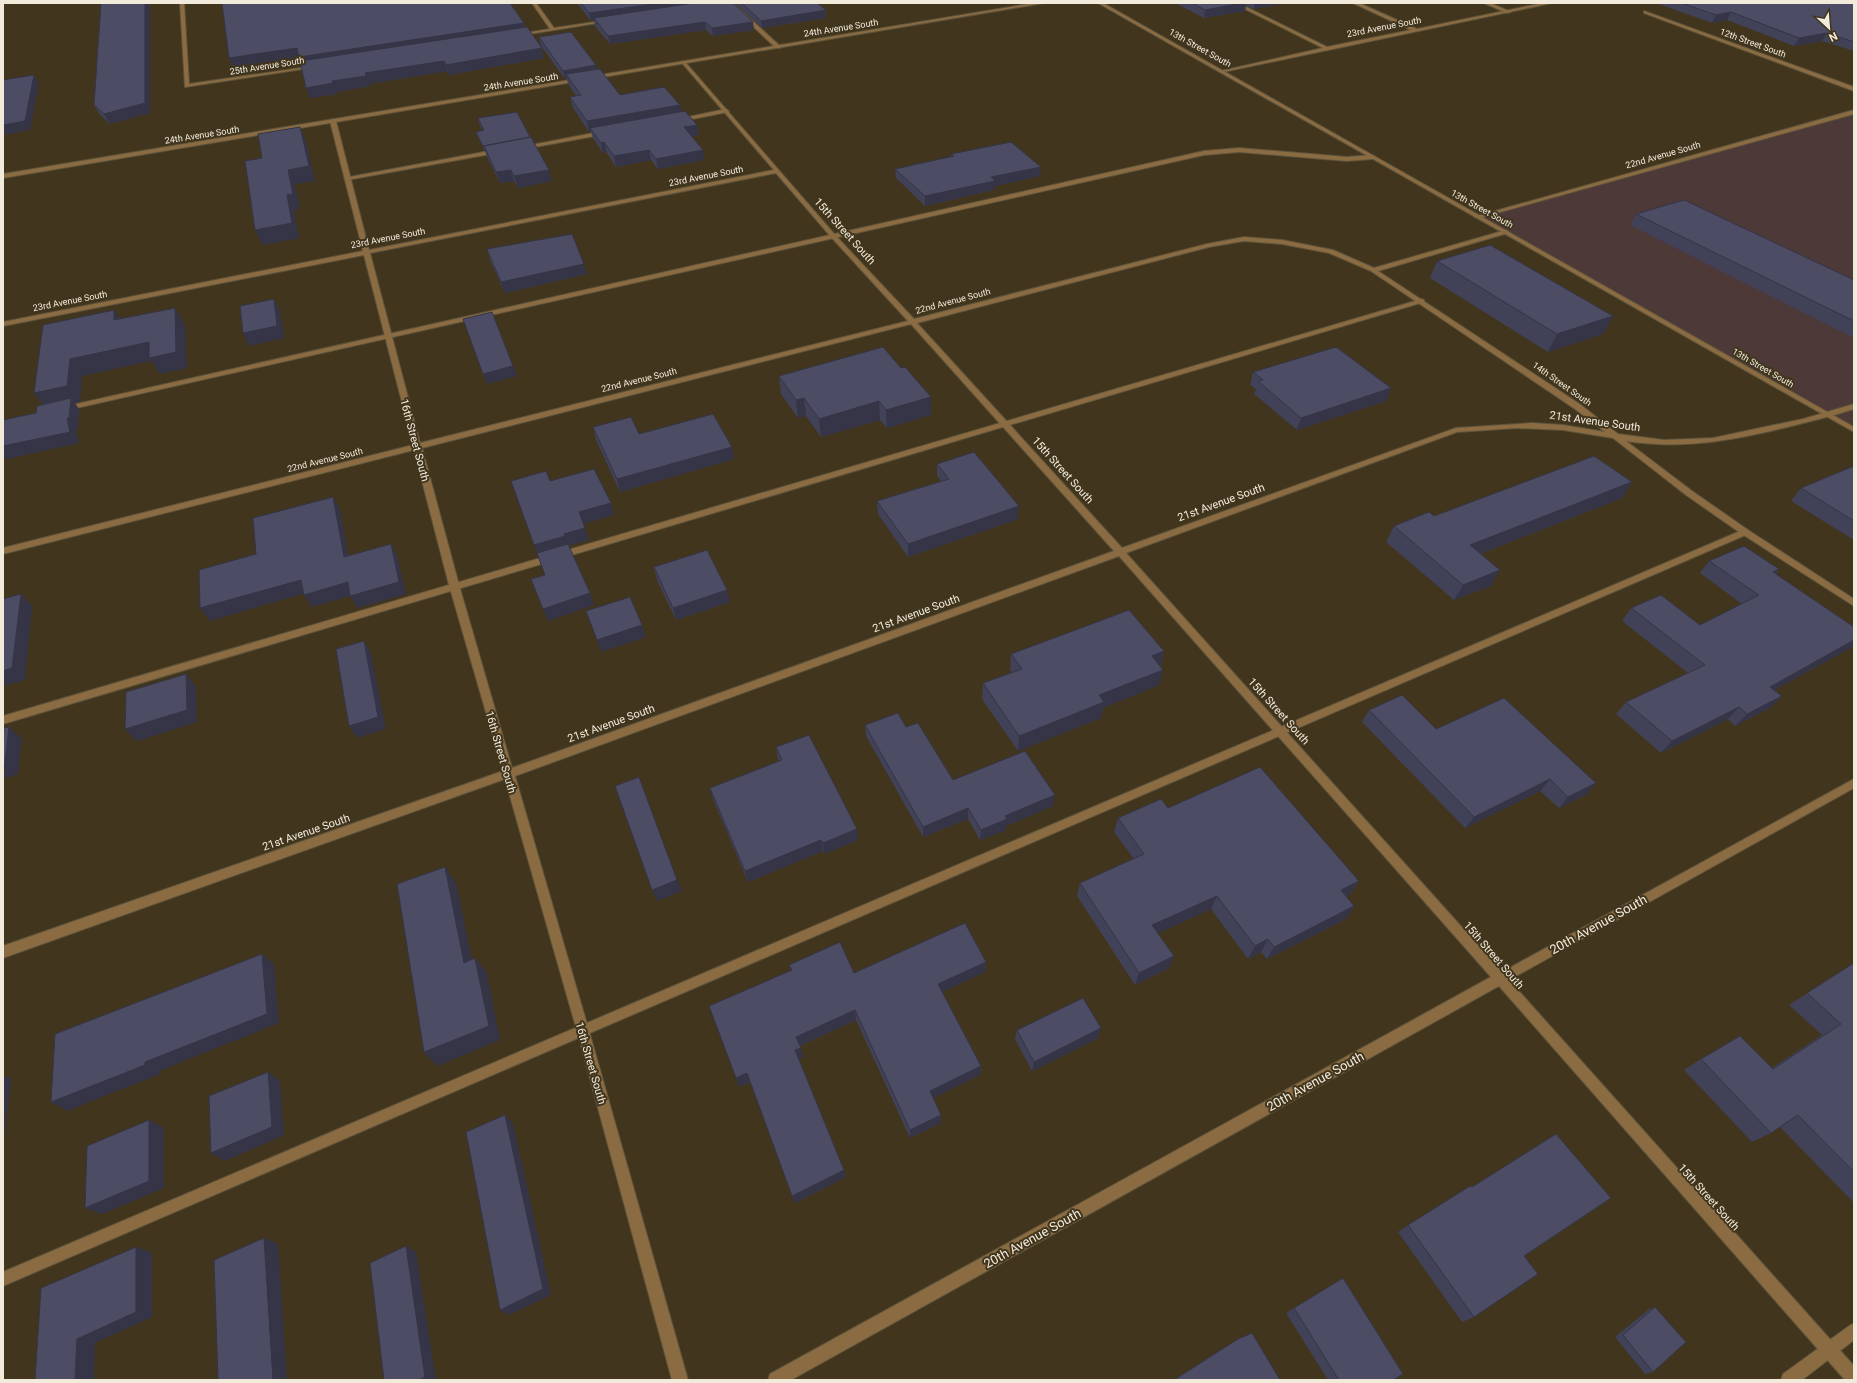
<svg xmlns="http://www.w3.org/2000/svg" width="1857" height="1383" font-family="Roboto,sans-serif">
<style>
.commercial{fill:#4e3939}
.lines{fill:none;stroke-linecap:round;stroke-linejoin:round}
.service-casing{stroke:#5d533c;stroke-width:2}
.minor-casing{stroke:#5d533c;stroke-width:2}
.tertiary-casing{stroke:#5d533c;stroke-width:2}
.service{fill:#8b6b41;fill-rule:evenodd}
.minor{fill:#8b6b41;fill-rule:evenodd}
.tertiary{fill:#8b6b41;fill-rule:evenodd}
.wall{fill:#414157}
.shaded-wall{fill:#353547}
.building{fill:#4c4c65;stroke:#353547}
.labels{text-anchor:middle;stroke-width:4;stroke-linejoin:round;paint-order:stroke}
.far-street-label{font-size:9px;fill:#f2ebdc;stroke:#41361d}
.street-label{font-size:11px;fill:#f2ebdc;stroke:#41361d}
.near-street-label{font-size:13px;fill:#f2ebdc;stroke:#41361d}
</style>
<rect width="100%" height="100%" fill="#41361d"/>
<path class="commercial" d="M1854,112V430L1477,217Z"/>
<g class="lines">
<defs>
<path id="service" d="M1233,3H1238L1329,48L1325,49Z
M1484,3H1490L1511,12L1507,13Z
M726,109L729,111L728,112L677,122L674,120Z
M604,131L606,132V134L524,149L521,147Z
M1239,148L1347,157L1372,155L1375,157L1372,159L1347,161L1239,152L1204,155L63,411L59,409L63,407L1204,151Z
M500,149L503,151L502,152L347,180L344,178Z
M1422,299L1424,300V302L3,724V716Z
M1745,529L1748,530L1749,532L1748,534L3,1286V1272Z
M1854,1323V1340L1802,1380H1781L1783,1374L1849,1326Z"/>
<path id="minor" d="M180,3H184L189,84L314,66L316,67L185,87Z
M532,3H536L554,28L608,20L610,21L517,36L519,34L550,29Z
M728,3H733L780,46V48H776Z
M1353,3H1359L1417,29L1543,3H1552L1223,72L1221,71L1327,47L1411,30Z
M1644,11L1854,87V91L1644,13Z
M685,62L836,236L914,319L1207,244L1244,237L1282,240L1333,250L1374,268L1506,230L1509,232L1508,233L1378,271L1581,405L1618,434L1664,440L1713,438L1803,419L1854,404V409C1827,418 1799,424 1771,431C1722,442 1677,449 1626,441L1692,491L1748,530L1854,599V606L1742,534L1686,495L1613,438L1563,430L1517,428L1457,432L1126,553L1502,972L1854,779V788L1509,980L1854,1366V1380H1845L1499,986L791,1380H768L770,1374L1491,977L1119,556L515,776L589,1031L688,1380H672L577,1031L505,779L3,958V946L503,771L449,585L414,450L3,554V548L413,445L364,255L3,326V322L363,251L330,121L333,119L336,121L369,250L774,170L683,64ZM776,173L832,238L908,321L420,443L370,253ZM1244,241L1282,244L1329,253L1371,271L1575,409L1605,432L1563,425L1532,423L1456,428L1122,548L917,323L1209,247ZM911,324L1114,551L512,768L459,585L422,448Z
M1854,110V114L1479,218L1474,217Z"/>
<path id="tertiary" d="M1034,3H1044L3,178V174Z
M1098,3H1103L1854,427V432Z"/>
</defs>
<use href="#service" class="service-casing"/>
<use href="#minor" class="minor-casing"/>
<use href="#tertiary" class="tertiary-casing"/>
<use href="#service" class="service"/>
<use href="#minor" class="minor"/>
<use href="#tertiary" class="tertiary"/>
</g>
<path class="wall" d="M101,3H150V113L110,124L100,115L94,105Z
M577,3H733L754,30L713,36L706,30L610,44L595,26L594,20L591,21Z
M735,3H817L826,18L762,28Z
M1175,3H1286L1254,9L1246,5L1245,11L1204,18Z
M1656,3H1854V51L1822,41L1794,46L1727,20L1712,23Z
M525,27L544,58L449,75L447,71L369,84L370,86L337,92V94L311,98L306,88L301,61L299,57L233,67L229,58Z
M539,37L597,69L620,95L680,105L681,112L697,125L699,135L692,136L704,160L658,169L651,160L616,167L607,153H603L593,138L591,132H589L573,108L570,97L576,96L568,84L567,79H565L541,46Z
M478,118L552,181L518,188L514,181L500,183L487,157L485,151L478,137L476,132L483,130L479,124Z
M951,154L1040,176L995,186L994,190L925,206L896,178L895,169L951,157Z
M1636,214L1854,280V338L1630,225Z
M487,249L587,274L505,293L490,260Z
M1437,261L1613,316L1603,334L1548,352L1430,278Z
M1253,372L1386,401L1297,430L1254,394L1256,389L1250,385Z
M779,376L931,415L887,428L880,420L821,437L806,416L798,418L781,394Z
M593,427L639,434L734,459L620,492L596,440Z
M937,464L1018,519L908,557L878,514L877,501L941,481L937,476Z
M1854,466V540L1791,501L1801,488Z
M1632,482L1622,498L1480,554L1491,586L1454,600L1386,542L1394,526L1434,516Z
M1709,561L1779,569L1776,574L1852,647L1774,690L1770,708L1735,726L1728,719L1661,753L1616,714L1626,702L1688,673L1622,621L1631,608L1700,625L1742,604L1700,573Z
M654,567L730,602L676,620L657,580Z
M1164,651L1161,666L1159,685L1103,708L1101,718L1018,751L982,699L983,683L1012,672L1010,670L1011,654Z
M1369,710L1436,729L1596,783L1586,795L1559,808L1540,791L1465,828L1362,722Z
M865,725L906,727L953,780L1053,806L1006,826V830L980,840L968,819L923,837L866,736Z
M776,747L858,840L824,854L823,851L748,882L713,799L710,788L779,761L778,759Z
M1168,808L1359,881L1350,894L1346,896L1354,906L1346,919L1267,959L1261,952L1248,959L1211,909L1158,933L1169,968L1135,985L1077,896L1080,883L1134,859L1114,832L1118,818Z
M986,962L985,972L942,992L981,1066L980,1075L933,1098L941,1115V1123L910,1138L856,1020L800,1046L803,1057L799,1059L846,1177L795,1203L750,1082L739,1087L736,1078L791,970L789,965L854,973Z
M1854,963V1203L1780,1127L1771,1133L1752,1142L1684,1070L1701,1059L1772,1068L1822,1035L1789,1005Z
M1101,1028L1098,1038L1032,1071L1015,1039L1017,1030Z
M1472,1187L1524,1256L1474,1317L1462,1322L1398,1232L1408,1225Z
M1655,1307L1653,1372L1645,1374L1615,1337L1648,1310Z
M1294,1308L1393,1380H1328L1286,1313Z"/>
<path class="shaded-wall" d="M145,3H150V113L110,124L104,114Z
M660,3H710L594,18V20L591,21L589,13Z
M1242,3H1246L1245,11L1204,18L1205,10Z
M1255,3H1286L1254,9Z
M826,10V18L762,28L761,21Z
M1731,12L1727,20L1712,23L1716,15Z
M705,22L706,30L610,44L608,36Z
M753,22L754,30L713,36L712,28Z
M524,23L526,31L303,65L299,57L233,67L229,58L297,48Z
M1827,33L1822,41L1794,46L1799,38Z
M542,48L544,58L449,75L446,65Z
M444,61L447,71L369,84L365,73Z
M596,65L598,74H566L567,79H565L563,71Z
M34,75L39,84L30,130L3,135V125Z
M366,76L370,86L337,92V94L311,98L306,88L332,81Z
M680,105L682,115L590,128L591,132H589L587,121Z
M697,125L699,135L686,137L684,127Z
M300,127L306,142L315,181L295,184L300,209L294,210L299,238L263,245L255,230L287,195L288,170Z
M604,142L607,153H603L601,143Z
M649,150L651,160L616,167L614,156Z
M703,150L704,160L658,169L656,159Z
M1041,167L1040,176L995,186L994,190L925,206V196L991,177Z
M511,170L514,181L500,183L496,172Z
M549,170L552,181L518,188L514,176Z
M584,264L587,274L505,293L501,282Z
M274,299L280,311L284,338L249,346L243,333Z
M175,308L185,324L187,368L160,374L151,361L82,376L80,402L75,403L79,409L78,429L76,430L79,443L3,460V446L47,410L34,393L70,359Z
M114,310L125,326L114,320Z
M1613,316L1603,334L1548,352L1557,334Z
M513,366L517,376L487,384L483,374Z
M1391,388L1386,401L1297,430L1301,418Z
M931,397V415L887,428L886,410Z
M804,398L806,416L798,418L796,400Z
M879,401L880,420L821,437L819,419Z
M732,447L734,459L620,492L617,479Z
M1632,482L1622,498L1461,561L1470,545Z
M333,497L340,509L351,569L344,557Z
M611,503L614,515L583,524L579,512Z
M1019,506L1018,519L908,557V544Z
M585,528L589,540L568,546L539,557L534,545L564,534Z
M391,544L397,556L406,594L358,608L350,596L312,607L304,595Z
M1779,569L1769,582L1773,572Z
M1500,570L1491,586L1454,600L1463,585Z
M301,580L309,592L210,621L200,608Z
M727,590L730,602L676,620L673,608Z
M590,593L594,605L548,621L543,609Z
M21,594L32,606L25,680L3,686V671Z
M642,625L646,637L601,652L597,640Z
M1854,640V645L1852,647L1758,699L1770,687Z
M364,641L371,653L386,729L357,738L349,726Z
M1164,651L1160,667L1152,656Z
M1163,670L1159,685L1103,708L1101,718L1018,751L1019,736L1099,695Z
M186,674L196,687L197,722L137,741L125,729Z
M1782,696L1770,708L1735,726L1747,714Z
M1739,707L1728,719L1661,753L1672,741Z
M9,727L22,739L18,774L3,779V763Z
M1550,779L1540,791L1465,828L1474,817Z
M1596,783L1586,795L1559,808L1568,797Z
M1055,795L1053,806L1006,826V830L980,840L981,830L1005,816Z
M968,808V819L923,837V827Z
M857,829L858,840L824,854L823,843Z
M821,840L823,851L748,882L745,871Z
M445,867L456,883L476,978L464,963Z
M677,880L682,891L657,901L652,890Z
M1359,881L1350,894L1333,903L1341,890Z
M1217,896L1211,909L1148,938L1152,925Z
M1354,906L1346,919L1267,959L1274,947Z
M1268,939L1261,952L1248,959L1255,946Z
M262,954L274,964L279,1023L159,1071L160,1074L67,1111L51,1102L145,1062Z
M1174,956L1169,968L1135,985L1139,973Z
M475,958L487,973L500,1040L437,1066L424,1052Z
M986,962L985,972L938,994V984Z
M855,1010L856,1020L799,1046L796,1037Z
M1101,1028L1098,1038L1032,1071L1034,1062Z
M801,1048L803,1057L798,1059L795,1050Z
M981,1066L980,1075L930,1100V1091Z
M268,1072L280,1081L284,1135L225,1161L211,1153Z
M747,1073L750,1082L739,1087L736,1078Z
M3,1075L11,1079L3,1150Z
M505,1115L513,1123L551,1295L509,1315L500,1310Z
M941,1115V1123L910,1138V1130Z
M149,1120L164,1128V1188L102,1214L85,1208Z
M844,1170L846,1177L795,1203L792,1196Z
M264,1238L278,1244L287,1380H273Z
M406,1246L416,1252L436,1380H419Z
M136,1247L152,1253V1317L95,1343L94,1380H75L77,1339Z"/>
<path class="building" d="M101,3H145V103L104,114L94,105Z
M222,3H510L524,23L299,57L297,48L229,58Z
M581,3H660L589,13Z
M694,3H733L753,22L712,28L705,22L608,36L594,18Z
M742,3H817L826,10L761,21Z
M1192,3H1242L1205,10Z
M1682,3H1854V42L1827,33L1799,38L1731,12L1716,15Z
M527,27L542,48L446,65L444,61L365,73L366,76L332,81L333,83L306,88L300,61Z
M571,32L596,65L563,71L539,37Z
M600,69L620,95L664,87L680,105L587,121L570,97L581,95L566,74Z
M34,75L25,121L3,125V80Z
M685,111L697,125L684,127L703,150L656,159L649,150L614,156L604,142L601,143L590,128Z
M517,112L530,137L483,146L476,132L484,130L478,118Z
M300,127L309,166L288,170L293,194L287,195L292,223L255,230L245,161L262,158L258,134Z
M531,137L549,170L514,176L511,170L496,172L484,146Z
M1011,142L1041,167L991,177L995,181L925,196L895,169L954,156L951,154Z
M1684,200L1854,280V321L1636,214Z
M572,234L584,264L501,282L487,249Z
M1490,245L1613,316L1557,334L1437,261Z
M274,299L277,326L243,333L240,306Z
M175,308L176,352L149,358V342L70,359L67,386L34,393L43,325L114,310V320Z
M492,312L513,366L483,374L463,319Z
M883,347L901,368L905,367L931,397L886,410L879,401L819,419L804,398L796,400L779,376Z
M1336,347L1391,388L1301,418L1258,381L1263,380L1253,372Z
M71,398L69,418H67L70,432L3,446V420L36,413L37,406Z
M713,414L732,447L617,479L593,427L631,417L639,434Z
M974,452L1019,506L908,544L877,501L949,479L937,464Z
M1594,456L1632,482L1470,545L1500,570L1463,585L1394,526L1429,512L1434,516Z
M1854,466V521L1801,488Z
M594,469L611,503L579,512L585,528L564,534L565,536L534,545L511,481L546,471L550,481Z
M333,497L344,557L391,544L399,582L350,596L348,582L304,595L301,580L200,608L199,570L256,554L253,518Z
M568,544L590,593L543,609L531,579L545,575L537,553Z
M1744,546L1779,569L1773,572L1854,627V640L1770,687L1782,696L1747,714L1739,707L1672,741L1626,702L1705,665L1631,608L1661,595L1700,625L1759,595L1709,561Z
M707,550L727,590L673,608L654,567Z
M21,594L12,668L3,671V599Z
M630,597L642,625L597,640L586,611Z
M1129,610L1164,651L1152,656L1163,670L1099,695L1104,702L1019,736L983,683L1022,669L1011,654Z
M364,641L378,717L349,726L336,649Z
M186,674L187,710L125,729L126,692Z
M1402,695L1436,729L1504,698L1596,783L1568,797L1550,779L1474,817L1369,710Z
M898,713L906,727L918,723L953,780L1025,751L1055,795L1005,816L1007,819L981,830L968,808L923,827L865,725Z
M9,727L5,762L3,763V728Z
M809,735L857,829L823,843L821,840L745,871L710,788L782,760L776,747Z
M1260,767L1359,881L1341,890L1354,906L1274,947L1268,939L1255,946L1217,896L1152,925L1174,956L1139,973L1080,883L1144,854L1118,818L1161,799L1168,808Z
M639,777L677,880L652,890L615,786Z
M445,867L464,963L475,958L489,1026L424,1052L397,884Z
M965,923L986,962L938,984L981,1066L930,1091L941,1115L910,1130L855,1010L796,1037L801,1048L795,1050L844,1170L792,1196L747,1073L736,1078L709,1006L792,970L789,965L840,942L854,973Z
M262,954L267,1014L145,1062V1065L51,1102L55,1034Z
M1854,963V1172L1798,1115L1771,1133L1701,1059L1740,1036L1773,1069L1841,1024L1807,993Z
M1083,998L1101,1028L1034,1062L1017,1030Z
M268,1072L272,1127L211,1153L209,1096Z
M505,1115L543,1289L500,1310L466,1132Z
M149,1120V1181L85,1208L87,1146Z
M1556,1134L1611,1198L1524,1256L1538,1274L1474,1317L1408,1225L1470,1186L1472,1187Z
M264,1238L273,1380H218L214,1260Z
M406,1246L425,1377L419,1380H384L370,1263Z
M136,1247V1312L77,1339L75,1380H35L41,1288Z
M1343,1278L1403,1374L1393,1380H1339L1294,1308Z
M1655,1307L1686,1342L1653,1372L1623,1335Z
M1252,1333L1280,1380H1174L1238,1339Z"/>
<g class="labels">
<g class="far-street-label">
<text transform="translate(1384 27) rotate(-11)" y="3">23rd Avenue South</text>
<text transform="translate(841 28) rotate(-9)" y="3">24th Avenue South</text>
<text transform="translate(1753 43) rotate(20)" y="3">12th Street South</text>
<text transform="translate(1200 48) rotate(29)" y="3">13th Street South</text>
<text transform="translate(267 66) rotate(-9)" y="3">25th Avenue South</text>
<text transform="translate(521 82) rotate(-9)" y="3">24th Avenue South</text>
<text transform="translate(202 135) rotate(-9)" y="3">24th Avenue South</text>
<text transform="translate(1663 155) rotate(-16)" y="3">22nd Avenue South</text>
<text transform="translate(706 176) rotate(-11)" y="3">23rd Avenue South</text>
<text transform="translate(1482 209) rotate(29)" y="3">13th Street South</text>
<text transform="translate(388 238) rotate(-11)" y="3">23rd Avenue South</text>
<text transform="translate(70 301) rotate(-11)" y="3">23rd Avenue South</text>
<text transform="translate(953 301) rotate(-15)" y="3">22nd Avenue South</text>
<text transform="translate(1763 368) rotate(30)" y="3">13th Street South</text>
<text transform="translate(639 380) rotate(-14)" y="3">22nd Avenue South</text>
<text transform="translate(1562 384) rotate(35)" y="3">14th Street South</text>
<text transform="translate(325 460) rotate(-14)" y="3">22nd Avenue South</text>
</g>
<g class="street-label">
<text transform="translate(845 231) rotate(48)" y="4">15th Street South</text>
<text transform="translate(1595 421) rotate(8)" y="4">21st Avenue South</text>
<text transform="translate(415 440) rotate(75)" y="4">16th Street South</text>
<text transform="translate(1063 470) rotate(48)" y="4">15th Street South</text>
<text transform="translate(1221 502) rotate(-20)" y="4">21st Avenue South</text>
<text transform="translate(916 613) rotate(-20)" y="4">21st Avenue South</text>
<text transform="translate(1279 711) rotate(48)" y="4">15th Street South</text>
<text transform="translate(611 723) rotate(-20)" y="4">21st Avenue South</text>
<text transform="translate(501 752) rotate(74)" y="4">16th Street South</text>
<text transform="translate(306 832) rotate(-19)" y="4">21st Avenue South</text>
<text transform="translate(1494 955) rotate(49)" y="4">15th Street South</text>
<text transform="translate(591 1063) rotate(74)" y="4">16th Street South</text>
<text transform="translate(1709 1197) rotate(48)" y="4">15th Street South</text>
</g>
<g class="near-street-label">
<text transform="translate(1598 924) rotate(-29)" y="5">20th Avenue South</text>
<text transform="translate(1315 1081) rotate(-29)" y="5">20th Avenue South</text>
<text transform="translate(1032 1238) rotate(-29)" y="5">20th Avenue South</text>
</g>
</g>
<rect width="1857" height="1383" fill="none" stroke="#f2ebdc" stroke-width="8"/>
<g transform="translate(1829 28) rotate(154)" stroke="#41361d" stroke-width="3" paint-order="stroke">
<path d="M0-3L7 15L0 10L-7 15Z" fill="#f2ebdc"/>
<text y="-6" font-size="11" font-weight="bold" text-anchor="middle" fill="#f2ebdc">N</text>
</g>
</svg>
